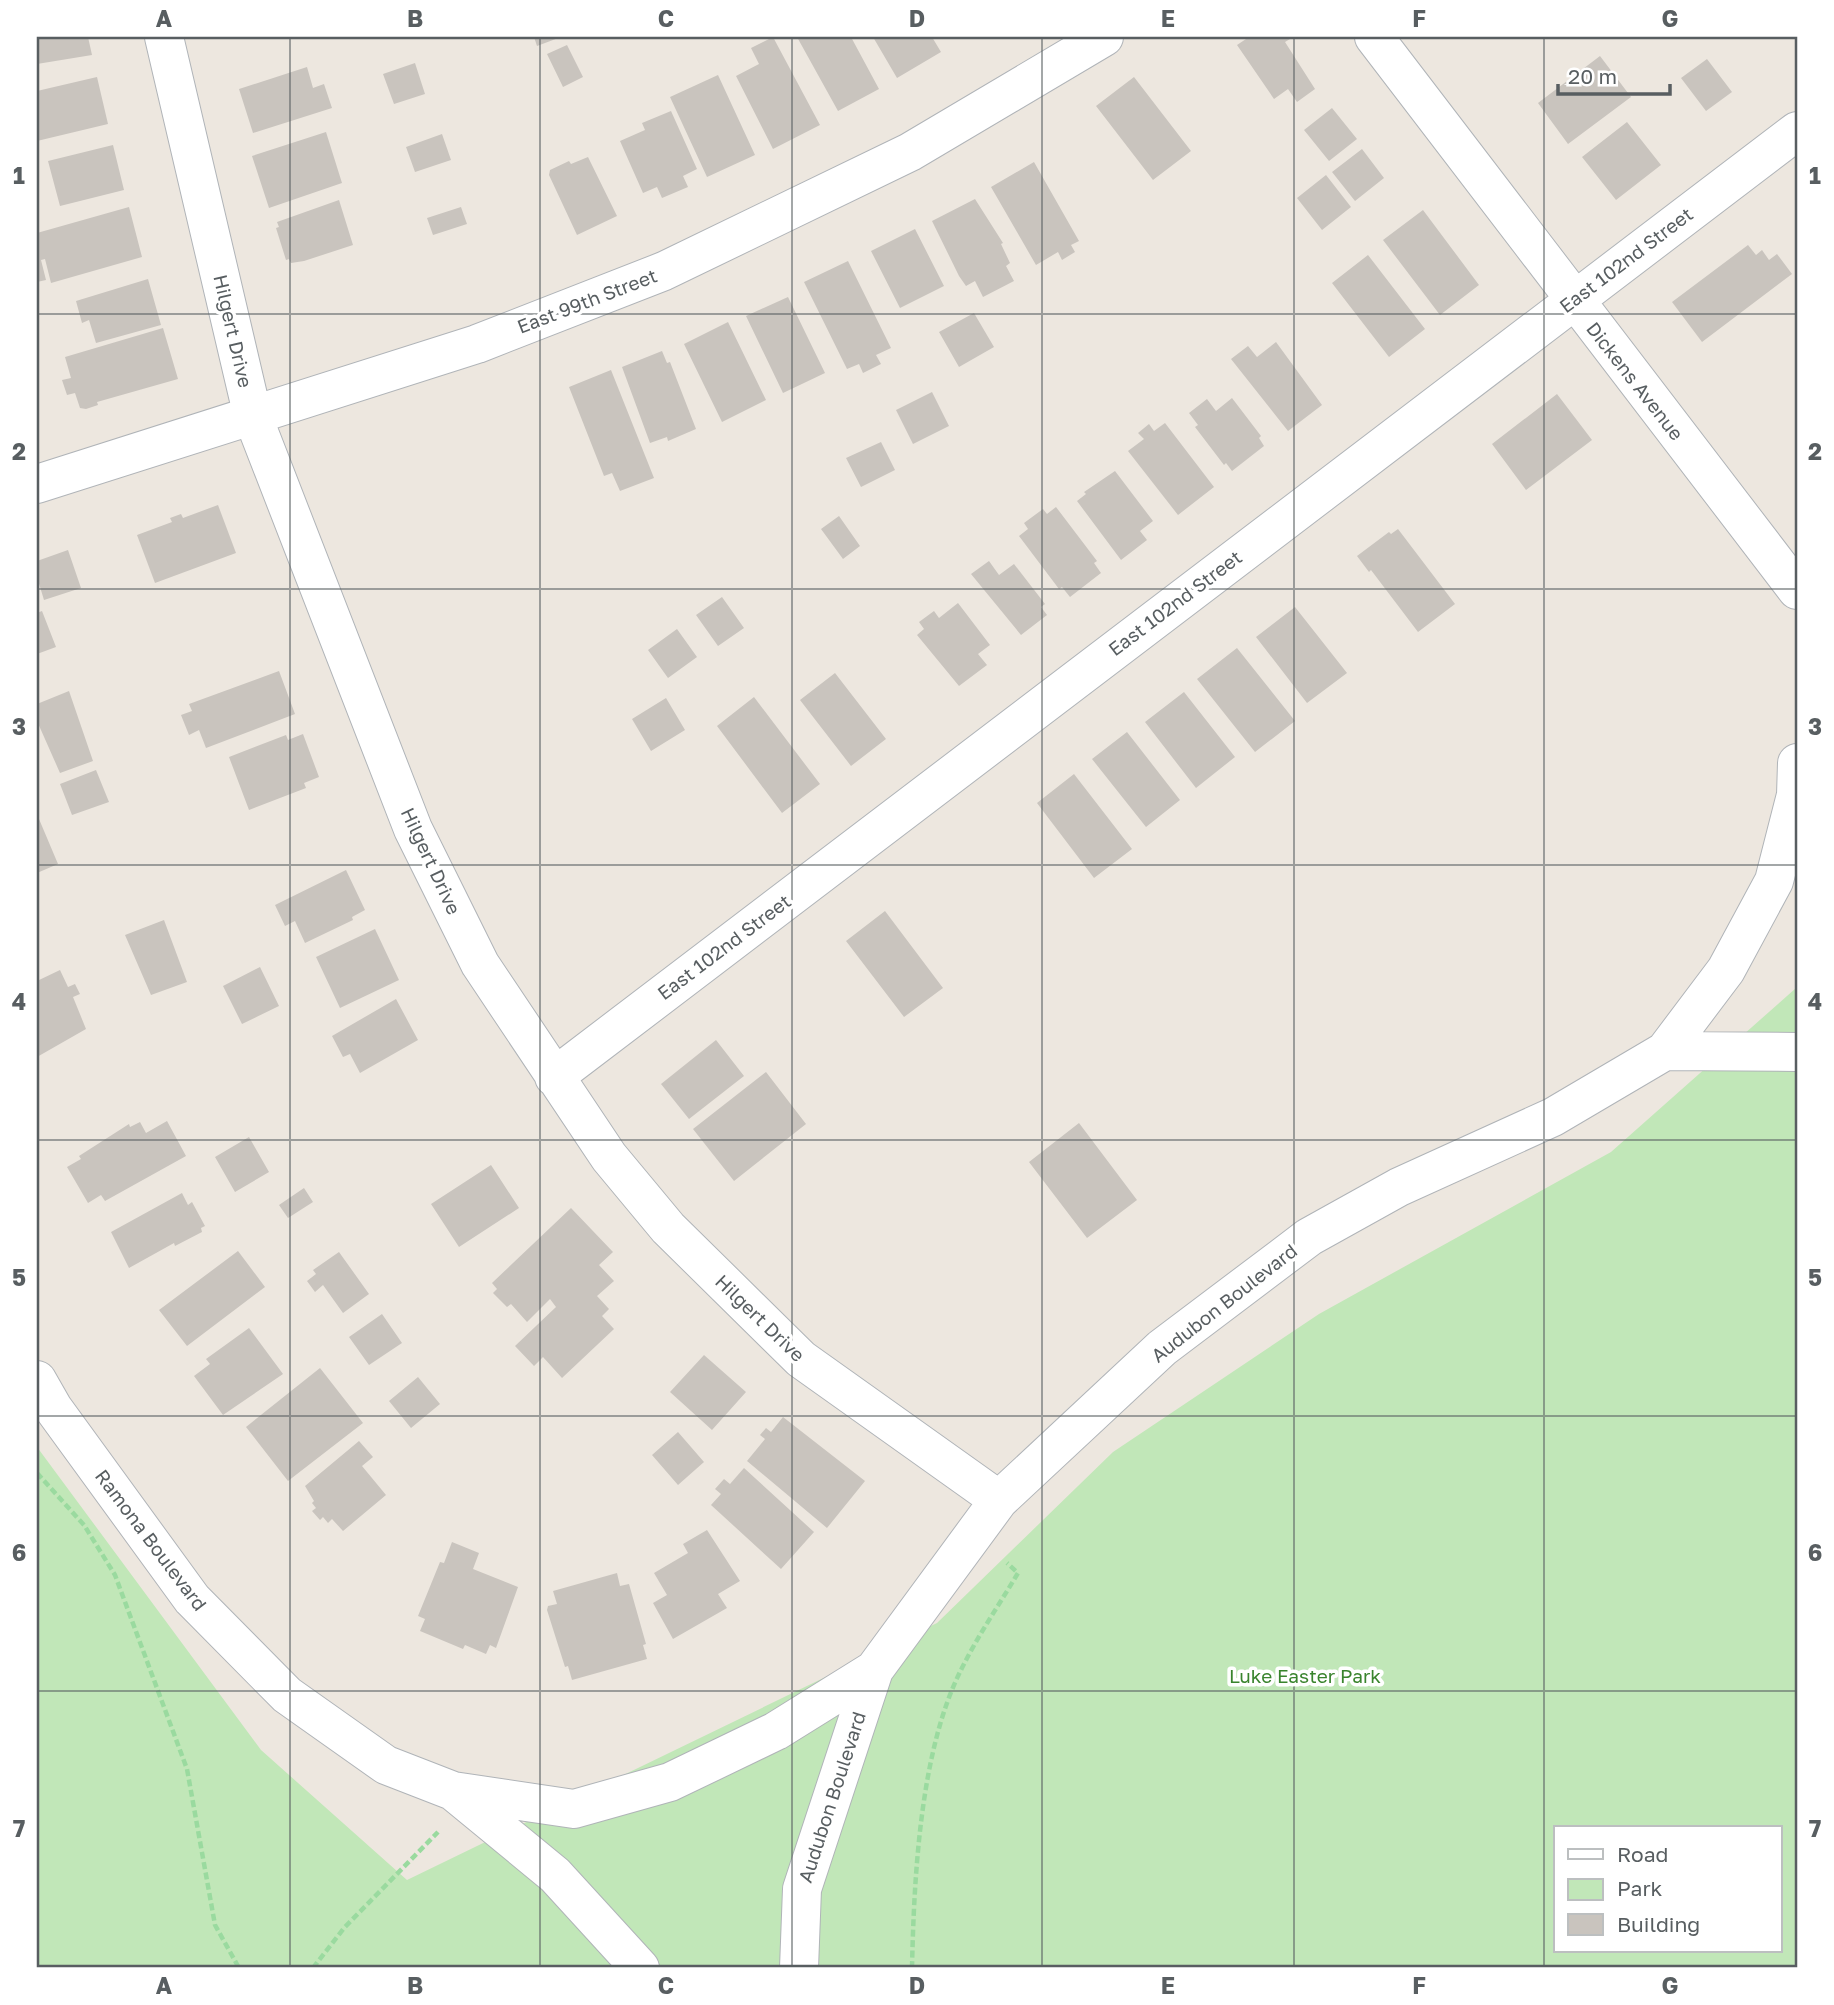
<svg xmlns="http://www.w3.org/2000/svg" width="1834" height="2005" font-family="'Golos Text',sans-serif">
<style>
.green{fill:#c1e7b8;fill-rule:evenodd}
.building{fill:#c9c4be}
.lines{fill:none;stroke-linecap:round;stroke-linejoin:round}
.minor-casing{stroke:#b0b4b8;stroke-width:40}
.path{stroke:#9ada9f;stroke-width:4.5;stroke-dasharray:7 3.5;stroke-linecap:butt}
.minor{stroke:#fff;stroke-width:38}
.grid{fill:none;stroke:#585e61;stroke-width:2;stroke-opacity:0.55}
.labels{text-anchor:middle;stroke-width:7;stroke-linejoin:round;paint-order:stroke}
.street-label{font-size:19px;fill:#585e61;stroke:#fff}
.park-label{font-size:19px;fill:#39842d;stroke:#fff}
.neatline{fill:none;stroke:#585e61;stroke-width:2.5}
.grid-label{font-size:23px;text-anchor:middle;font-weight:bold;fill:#585e61}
</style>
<rect width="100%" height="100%" fill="#ede7df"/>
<path class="green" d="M1797,983V1968H37V1447L261,1750L407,1880L937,1623L1113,1452L1319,1314L1611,1152L1796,988ZM1556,1828H1780V1951H1556Z"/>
<path class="building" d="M37,37H88L92,55L37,64Z
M534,37H561L537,46Z
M773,37L820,125L773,149L736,76L759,64L751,48Z
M797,37H851L879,89L838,111Z
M873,37H932L941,52L897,78Z
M1249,37H1288L1290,39L1285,42L1315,89L1297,102L1288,89L1274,99L1237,45Z
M567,45L583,77L563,87L547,54Z
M1600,56L1631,97L1568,144L1538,103Z
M1707,59L1732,92L1706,111L1681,78Z
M415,63L425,94L394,104L383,74Z
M307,67L313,88L324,84L332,108L253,133L239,89Z
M718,75L755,155L707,177L670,97Z
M97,77L108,124L37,141V91Z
M1134,77L1191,151L1153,180L1096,106Z
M1332,108L1357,139L1329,161L1304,130Z
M671,111L697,169L683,176L688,187L662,198L657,187L643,193L620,141L645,130L642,123Z
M1627,122L1661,165L1616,200L1582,157Z
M326,132L342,183L269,208L252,156Z
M442,134L451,160L415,172L406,147Z
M113,145L124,190L60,206L48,161Z
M1362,149L1384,178L1355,201L1332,172Z
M588,157L617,216L577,235L549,175L550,170L569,161L571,164Z
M1034,162L1079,241L1071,245L1075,252L1062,260L1058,252L1036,265L991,187Z
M1326,175L1351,207L1322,230L1297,198Z
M975,199L1003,243L1001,244L1010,263L1006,266L1014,281L983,297L975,281L966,286L959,276L932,221Z
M339,200L353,245L304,261L291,263L289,259L286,260L276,228L279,227L277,222Z
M129,207L142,257L51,283L45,259L41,260L46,280L37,282V233Z
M461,207L467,224L433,235L427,218Z
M1423,210L1479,285L1440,315L1383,240Z
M915,229L944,286L900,308L871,251Z
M1748,245L1756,255L1762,250L1769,260L1777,254L1792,274L1702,342L1672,302Z
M1368,255L1425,329L1389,357L1332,283Z
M848,261L891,348L876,355L881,364L863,373L859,364L847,369L804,282Z
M148,279L161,325L96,343L89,320L82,323L76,301Z
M788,297L825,373L783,393L746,316Z
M974,313L994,347L959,367L939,332Z
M728,322L766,400L722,422L684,344Z
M163,328L178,379L97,402L98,405L86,409L80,408L75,393L67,395L62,380L71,378L65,357Z
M1276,342L1322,405L1288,431L1231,359L1248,346L1257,357Z
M662,351L667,363L670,362L696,429L668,441L667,437L650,443L622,367Z
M611,370L654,478L620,491L612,473L604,476L569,387Z
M932,392L949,426L913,444L896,410Z
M1557,394L1592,440L1526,490L1492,444Z
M1232,398L1261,436L1259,438L1264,446L1232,471L1226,463L1224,465L1195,427L1198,425L1189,413L1207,399L1216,411Z
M1165,423L1214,487L1178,515L1128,451L1144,439L1138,433L1149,424L1154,431Z
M881,442L895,470L861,487L846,458Z
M1115,471L1153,521L1140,531L1147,540L1121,560L1077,501L1086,494L1084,492Z
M218,505L236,553L155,583L137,535L172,522L170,518L181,514L183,518Z
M1056,507L1097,561L1094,563L1101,573L1070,597L1062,587L1059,589L1019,536L1028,529L1024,523L1043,509L1047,514Z
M839,516L860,546L843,559L821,529Z
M1398,529L1455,604L1418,632L1371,570L1369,572L1357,556L1389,532L1391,534Z
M68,550L81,588L44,600L37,577V561Z
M989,561L999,575L1014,564L1045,604L1041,607L1047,615L1021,635L971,574Z
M722,597L744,628L718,646L696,615Z
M958,603L990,645L978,654L987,665L959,686L917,635L924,629L919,622L934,611L939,618Z
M1295,607L1347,673L1307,703L1256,637Z
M42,611L56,647L37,654V613Z
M677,629L697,657L668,678L648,650Z
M1237,648L1295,721L1255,752L1197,679Z
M279,671L295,714L206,748L199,730L189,735L181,715L192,711L189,704Z
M835,673L886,739L851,766L800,700Z
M69,691L93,761L60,773L37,721V704Z
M1184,692L1235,757L1196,788L1145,722Z
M754,697L820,784L782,813L717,726Z
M666,698L685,730L651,751L632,719Z
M1127,732L1180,800L1146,827L1092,759Z
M303,734L319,777L304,783L306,788L249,810L229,757L286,735L288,740Z
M96,770L109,802L72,815L60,784Z
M1074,774L1132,849L1094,878L1037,803Z
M39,819L58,864L37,873V820Z
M346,870L365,910L352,917L353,920L305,943L295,921L285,926L275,905Z
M885,911L943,988L904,1017L846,941Z
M164,920L187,982L151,995L125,935Z
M375,929L399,980L340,1008L316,957Z
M260,967L279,1006L242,1024L223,986Z
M60,970L68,987L75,984L80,994L73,997L86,1029L37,1057V981Z
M396,999L418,1040L360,1073L350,1054L343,1057L332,1036Z
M716,1040L744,1076L689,1119L661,1084Z
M766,1072L806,1124L734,1181L693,1129Z
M167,1121L186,1156L105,1201L101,1195L88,1203L67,1167L81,1159L79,1156L129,1124L130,1127L140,1122L146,1133Z
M1079,1123L1137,1200L1087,1238L1029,1162Z
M249,1137L269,1172L235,1192L215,1157Z
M491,1165L519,1208L459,1247L431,1204Z
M304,1188L313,1202L288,1218L279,1205Z
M182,1193L188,1205L192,1202L205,1226L201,1228L202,1232L175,1246L174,1243L129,1268L111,1232Z
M571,1208L613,1252L599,1265L614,1281L597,1296L609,1309L602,1316L614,1329L562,1378L543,1357L534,1366L515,1346L556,1307L550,1299L527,1322L511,1304L507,1307L493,1293L497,1289L492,1283Z
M238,1251L265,1287L187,1346L159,1310Z
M339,1252L369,1294L343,1313L323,1285L315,1292L307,1281L316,1274L313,1270Z
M382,1314L402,1343L369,1365L349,1337Z
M249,1328L283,1374L223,1415L194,1376L210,1364L206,1359Z
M704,1355L746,1392L712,1430L670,1392Z
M320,1368L363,1423L288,1481L246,1427Z
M418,1377L440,1404L411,1428L389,1401Z
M783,1417L865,1481L827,1528L747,1461L765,1439L760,1435L766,1428L771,1432Z
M678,1432L704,1462L678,1485L652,1455Z
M359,1441L373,1457L362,1466L386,1495L343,1531L332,1519L328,1523L323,1517L320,1520L312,1511L316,1508L312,1503L314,1501L305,1486Z
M744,1468L814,1532L781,1569L711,1505L721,1494L715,1489L724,1479L730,1484Z
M707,1530L740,1581L718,1594L727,1608L673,1639L653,1603L667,1595L654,1573L688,1553L683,1544Z
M452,1542L479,1553L473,1569L518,1587L496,1648L490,1645L486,1654L465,1645L463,1649L420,1631L425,1619L418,1616L440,1562L444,1563Z
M617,1573L620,1586L629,1584L646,1644L643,1645L647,1659L572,1680L568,1666L565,1667L547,1610L548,1606L557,1604L553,1591Z"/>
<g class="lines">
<defs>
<path id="minor" d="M164,37L253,417L413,829L480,964L609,1157L668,1228L801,1359L999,1500
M1374,37L1797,590
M37,484L477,344L664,271L910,152L1104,37
M1665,1051L1797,1052
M554,1077L1797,131
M37,1380L53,1408L192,1599L287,1695L386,1765L453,1791L555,1875L640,1968
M453,1791L574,1809L670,1782L776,1731L874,1670L999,1500L1162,1348L1309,1237L1399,1187L1553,1117L1665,1051L1726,970L1774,881L1796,795L1797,763
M799,1968L802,1889L874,1670"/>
</defs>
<use href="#minor" class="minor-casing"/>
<path class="path" d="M37,1473L84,1525L115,1575L187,1769L215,1925L239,1968
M313,1968L344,1928L438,1832
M912,1968C914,1878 920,1751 961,1670C977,1637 999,1605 1018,1573L1007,1563"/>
<use href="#minor" class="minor"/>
</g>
<path class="grid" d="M290,37V1968M540,37V1968M792,37V1968M1042,37V1968M1294,37V1968M1544,37V1968M37,314H1797M37,589H1797M37,865H1797M37,1140H1797M37,1416H1797M37,1691H1797"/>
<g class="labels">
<g class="street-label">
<text transform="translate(1626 260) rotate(-37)" y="7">East 102nd Street</text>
<text transform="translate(587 301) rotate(-21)" y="7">East 99th Street</text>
<text transform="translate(233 331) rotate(77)" y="7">Hilgert Drive</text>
<text transform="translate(1635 381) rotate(52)" y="7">Dickens Avenue</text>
<text transform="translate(1175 603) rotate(-37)" y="7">East 102nd Street</text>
<text transform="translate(431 861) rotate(65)" y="7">Hilgert Drive</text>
<text transform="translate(724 947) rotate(-37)" y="7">East 102nd Street</text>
<text transform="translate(1224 1303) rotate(-38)" y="7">Audubon Boulevard</text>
<text transform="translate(760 1318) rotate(44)" y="7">Hilgert Drive</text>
<text transform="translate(151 1540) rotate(53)" y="7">Ramona Boulevard</text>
<text transform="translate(832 1797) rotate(-72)" y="7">Audubon Boulevard</text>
</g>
<g class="park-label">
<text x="1305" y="1683">Luke Easter Park</text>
</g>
</g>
<rect width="1834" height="2005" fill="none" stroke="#ffffff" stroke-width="77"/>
<rect x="1554" y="1826" width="228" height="126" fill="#ffffff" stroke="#bcbfc0" stroke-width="2"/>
<rect x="1568" y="1849" width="35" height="10" fill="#ffffff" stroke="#bcbfc0" stroke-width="2"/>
<text x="1617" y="1862" font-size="21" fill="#585e61">Road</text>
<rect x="1568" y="1879" width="35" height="21" fill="#c1e7b8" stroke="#bcbfc0" stroke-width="2"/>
<text x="1617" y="1896" font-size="21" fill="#585e61">Park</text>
<rect x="1568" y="1914" width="35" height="21" fill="#c9c4be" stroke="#bcbfc0" stroke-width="2"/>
<text x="1617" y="1932" font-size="21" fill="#585e61">Building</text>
<path d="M1558 84v10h112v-10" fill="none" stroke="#585e61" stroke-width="3.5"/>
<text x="1568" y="84" font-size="21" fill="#585e61" stroke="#ffffff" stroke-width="5" paint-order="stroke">20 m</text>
<rect x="38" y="38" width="1758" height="1928" class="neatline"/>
<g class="grid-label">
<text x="164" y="27">A</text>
<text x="415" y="27">B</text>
<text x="666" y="27">C</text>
<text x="917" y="27">D</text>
<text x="1168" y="27">E</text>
<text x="1419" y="27">F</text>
<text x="1670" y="27">G</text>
<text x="19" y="184">1</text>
<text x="1815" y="184">1</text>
<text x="19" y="460">2</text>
<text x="1815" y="460">2</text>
<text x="19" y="735">3</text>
<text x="1815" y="735">3</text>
<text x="19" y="1010">4</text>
<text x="1815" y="1010">4</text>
<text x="19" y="1286">5</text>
<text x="1815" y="1286">5</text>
<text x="19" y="1561">6</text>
<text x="1815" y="1561">6</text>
<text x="19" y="1837">7</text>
<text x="1815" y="1837">7</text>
<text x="164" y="1994">A</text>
<text x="415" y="1994">B</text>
<text x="666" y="1994">C</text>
<text x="917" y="1994">D</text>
<text x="1168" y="1994">E</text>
<text x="1419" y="1994">F</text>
<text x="1670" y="1994">G</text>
</g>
</svg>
